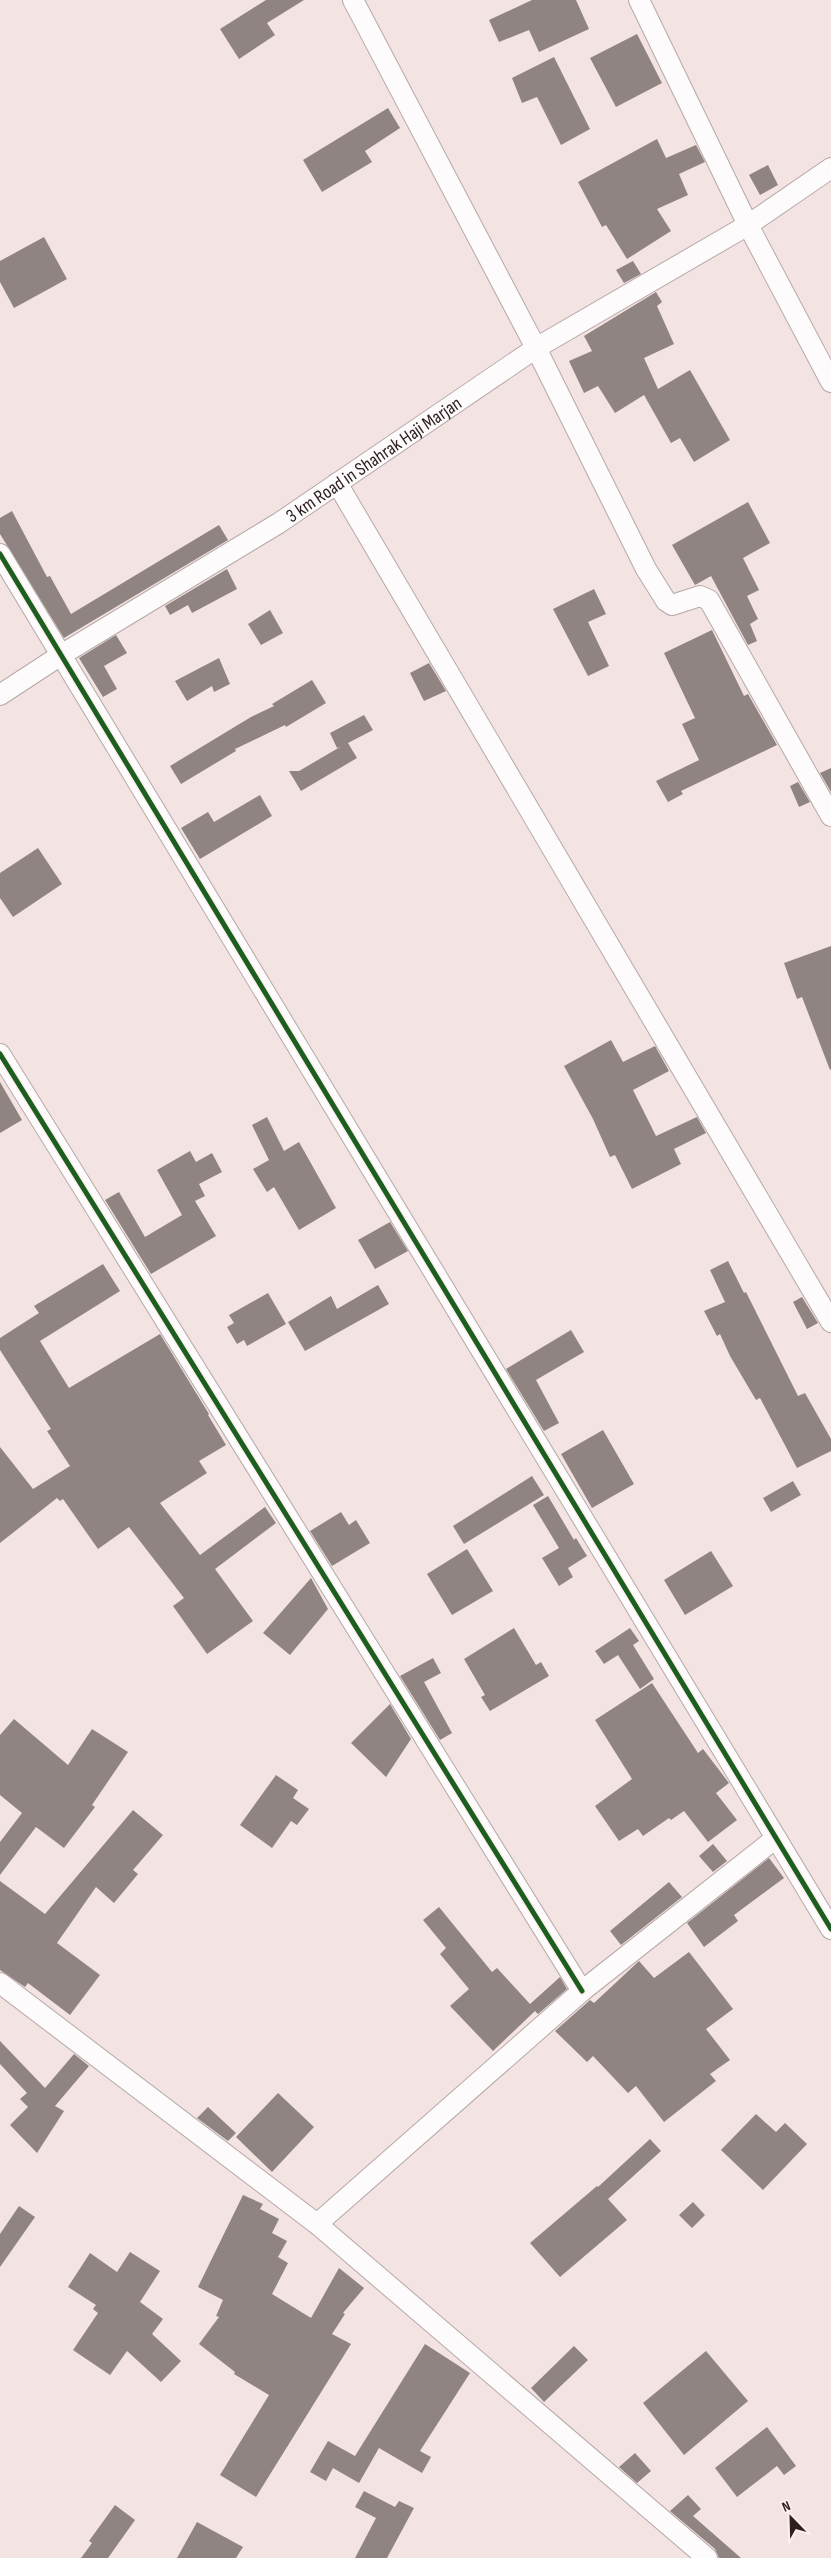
<svg xmlns="http://www.w3.org/2000/svg" width="831" height="2558" font-family="'Sofia Sans Condensed',sans-serif">
<style>
.building{fill:#908482}
.lines{fill:none;stroke-linecap:round;stroke-linejoin:round}
.minor-casing{stroke:#b6a8a8;stroke-width:22}
.minor{stroke:#fdfbfb;stroke-width:20}
.cycleway-casing{stroke:#feeeed;stroke-width:8}
.cycleway{stroke:#1b5e20;stroke-width:5}
.labels{text-anchor:middle;stroke-width:5;stroke-linejoin:round;paint-order:stroke}
.street-label{font-size:19px;fill:#2d1f1f;stroke:#feeeed}
</style>
<rect width="100%" height="100%" fill="#f4e3e3"/>
<path class="building" d="M266,0H304L267,23L275,35L239,59L220,29Z
M532,0H576L589,29L539,52L529,30L499,42L489,20Z
M637,34L662,83L616,107L590,58Z
M554,57L590,129L561,145L537,97L522,103L512,78Z
M388,108L400,128L365,151L372,162L322,192L303,160Z
M657,139L666,158L696,145L705,162L679,174L688,195L657,209L671,231L627,259L606,225L602,227L578,182Z
M768,165L778,185L760,195L749,175Z
M44,237L67,279L14,308L0,282V261Z
M633,261L641,274L624,283L616,270Z
M656,292L662,302L657,306L674,344L644,358L658,389L690,370L730,440L694,462L680,438L671,443L644,395L615,413L598,386L584,393L569,361L592,351L584,336Z
M748,502L770,543L743,558L759,590L747,596L758,619L750,624L757,641L748,645L711,576L695,585L672,545Z
M12,511L47,577L50,576L71,614L219,525L228,540L64,638L0,534V518Z
M227,569L237,589L192,613L188,605L170,615L165,606Z
M594,589L606,614L588,622L609,666L588,676L553,609Z
M270,610L283,633L261,645L248,624Z
M712,630L744,696L748,694L777,745L681,791L683,794L668,802L656,781L699,760L682,724L695,718L664,653Z
M116,635L127,653L104,666L117,689L103,697L79,658Z
M219,658L230,684L214,692L212,686L187,701L175,681Z
M429,663L446,691L424,701L410,673Z
M312,680L326,703L286,727L285,725L235,749L236,751L181,784L170,766L251,717L274,706L272,704Z
M364,715L373,730L348,743L357,758L301,791L289,771H299L340,747L337,748L330,733Z
M831,768V792L820,773Z
M798,782L810,802L799,807L790,786Z
M260,795L272,816L200,859L181,828L208,812L214,822Z
M38,848L62,884L13,917L0,898V873Z
M831,946V1069L830,1070L802,997L797,999L784,963Z
M611,1040L623,1062L655,1046L669,1071L633,1090L656,1136L697,1117L706,1133L674,1149L681,1164L632,1189L615,1155L610,1157L593,1119L564,1066Z
M0,1082L22,1120L0,1133Z
M267,1117L284,1151L299,1142L336,1208L299,1230L274,1187L267,1192L253,1169L269,1160L252,1125Z
M190,1151L196,1162L212,1153L222,1172L199,1184L205,1196L195,1201L216,1236L151,1274L105,1200L119,1192L145,1237L182,1215L157,1170Z
M390,1222L408,1251L375,1269L358,1240Z
M728,1261L744,1293L746,1292L798,1396L805,1393L831,1439V1451L797,1468L760,1398L756,1400L730,1356L720,1334L717,1336L704,1311L725,1302L710,1270Z
M103,1264L120,1291L40,1341L69,1388L160,1334L209,1414L208,1415L226,1445L199,1461L207,1473L160,1503L200,1555L265,1507L276,1523L215,1569L253,1621L207,1654L173,1606L184,1598L129,1527L98,1549L63,1499L60,1501L57,1498L0,1543V1447L33,1489L70,1466L47,1431L51,1429L0,1350V1338L39,1313L34,1306Z
M378,1285L389,1304L305,1351L288,1322L331,1296L337,1309Z
M268,1293L286,1324L247,1346L244,1340L237,1344L227,1327L234,1323L229,1315Z
M802,1297L818,1323L807,1329L793,1302Z
M571,1330L584,1352L536,1380L559,1423L544,1431L506,1369Z
M603,1430L634,1484L592,1508L561,1454Z
M532,1476L544,1495L464,1544L453,1526Z
M793,1481L801,1495L771,1512L763,1498Z
M548,1496L574,1540L576,1538L587,1556L568,1568L573,1577L559,1586L542,1558L559,1548L533,1505Z
M341,1512L349,1525L356,1520L370,1543L332,1566L310,1531Z
M467,1549L493,1591L452,1615L427,1574Z
M711,1551L733,1586L685,1615L664,1580Z
M311,1578L328,1609L290,1655L263,1633Z
M514,1628L536,1665L541,1662L549,1676L490,1711L481,1697L485,1695L464,1659Z
M630,1628L639,1641L633,1645L654,1679L640,1689L618,1655L604,1664L595,1651Z
M433,1658L441,1673L424,1682L452,1733L440,1740L400,1676Z
M652,1683L698,1753L703,1749L729,1783L716,1793L737,1820L708,1842L684,1811L671,1820L669,1818L643,1836L638,1829L619,1841L595,1806L632,1779L595,1720Z
M390,1704L411,1739L386,1777L351,1743Z
M14,1719L68,1765L92,1729L128,1752L92,1805L95,1807L64,1848L36,1827L0,1875V1842L22,1813L0,1795V1735Z
M276,1775L298,1790L293,1798L309,1809L297,1825L291,1821L272,1848L240,1825Z
M133,1810L163,1835L133,1870L138,1874L114,1903L96,1887L57,1943L100,1975L70,2015L28,1983L25,1987L0,1970V1881L45,1914Z
M713,1844L727,1861L713,1872L699,1856Z
M769,1858L784,1878L734,1915L738,1921L704,1947L687,1923Z
M669,1882L682,1897L621,1945L610,1931Z
M439,1907L492,1972L497,1968L530,2004L560,1977L567,1989L538,2014L535,2011L493,2051L450,2006L469,1989L440,1954L446,1948L423,1920Z
M689,1952L733,2009L706,2029L730,2060L710,2074L716,2081L664,2122L636,2086L628,2093L593,2056L587,2062L555,2031L590,2000L594,2003L639,1961L654,1978Z
M0,2041L45,2088L74,2054L89,2066L55,2106L64,2111L37,2153L10,2125L28,2107L20,2099L27,2093L0,2064Z
M278,2093L314,2127L272,2172L236,2137Z
M208,2107L236,2133L228,2141L197,2118Z
M756,2114L776,2132L785,2123L807,2144L763,2190L721,2150Z
M650,2139L661,2151L608,2199L627,2220L560,2277L530,2243L597,2186L598,2187Z
M243,2195L263,2204L260,2209L279,2219L272,2233L287,2241L278,2257L288,2263L272,2294L311,2318L339,2268L364,2288L343,2313L345,2314L332,2334L351,2344L256,2497L220,2475L269,2395L234,2374L235,2372L199,2344L219,2317L216,2316L223,2300L198,2287Z
M693,2202L705,2215L692,2228L679,2215Z
M19,2206L35,2217L0,2267V2234Z
M130,2252L160,2271L140,2302L163,2319L152,2334L181,2361L161,2382L127,2351L110,2375L73,2350L98,2313L93,2309L96,2305L68,2287L90,2253L117,2272Z
M425,2344L470,2373L420,2451L431,2457L422,2473L379,2448L359,2483L333,2468L326,2481L310,2472L328,2441L355,2456Z
M574,2346L588,2360L544,2402L531,2388Z
M706,2351L748,2401L684,2455L643,2403Z
M767,2427L796,2466L784,2475L777,2466L737,2497L715,2468Z
M635,2453L651,2471L637,2483L619,2467Z
M364,2491L395,2507L399,2501L414,2508L387,2558H355L376,2518L355,2507Z
M688,2495L701,2509L693,2516L741,2558H719L715,2549L670,2511Z
M115,2505L135,2520L108,2558H81L92,2543L89,2541Z
M197,2522L243,2547L236,2558H177Z"/>
<g class="lines">
<defs>
<g id="minor">
<path d="M353,0L536,348L646,569L666,601L672,605L700,596L709,600L831,816"/>
<path d="M639,0L748,225L831,382"/>
<path d="M337,483L831,1322"/>
<path d="M0,554L831,1929"/>
<path id="s1" d="M0,695L61,655L279,523L536,348L748,225L831,168"/>
<path d="M0,1054L582,1991"/>
<path d="M0,1983L317,2224L707,2558"/>
<path d="M317,2224L582,1991L776,1838"/>
</g>
</defs>
<use href="#minor" class="minor-casing"/>
<use href="#minor" class="minor"/>
<defs>
<path id="cycleway" d="M0,554L831,1929
M0,1054L582,1991"/>
</defs>
<use href="#cycleway" class="cycleway-casing"/>
<use href="#cycleway" class="cycleway"/>
</g>
<g class="labels">
<g class="street-label">
<text dy="7" stroke="none"><textPath href="#s1" startOffset="442">3 km Road in Shahrak Haji Marjan</textPath></text>
</g>
</g>
<g transform="translate(791 2518) rotate(337)" stroke="#feeeed" stroke-width="4" paint-order="stroke">
<path d="M0-4L9 19L0 12L-9 19Z" fill="#2d1f1f"/>
<text y="-8" font-size="14" font-weight="bold" text-anchor="middle" fill="#2d1f1f">N</text>
</g>
</svg>
